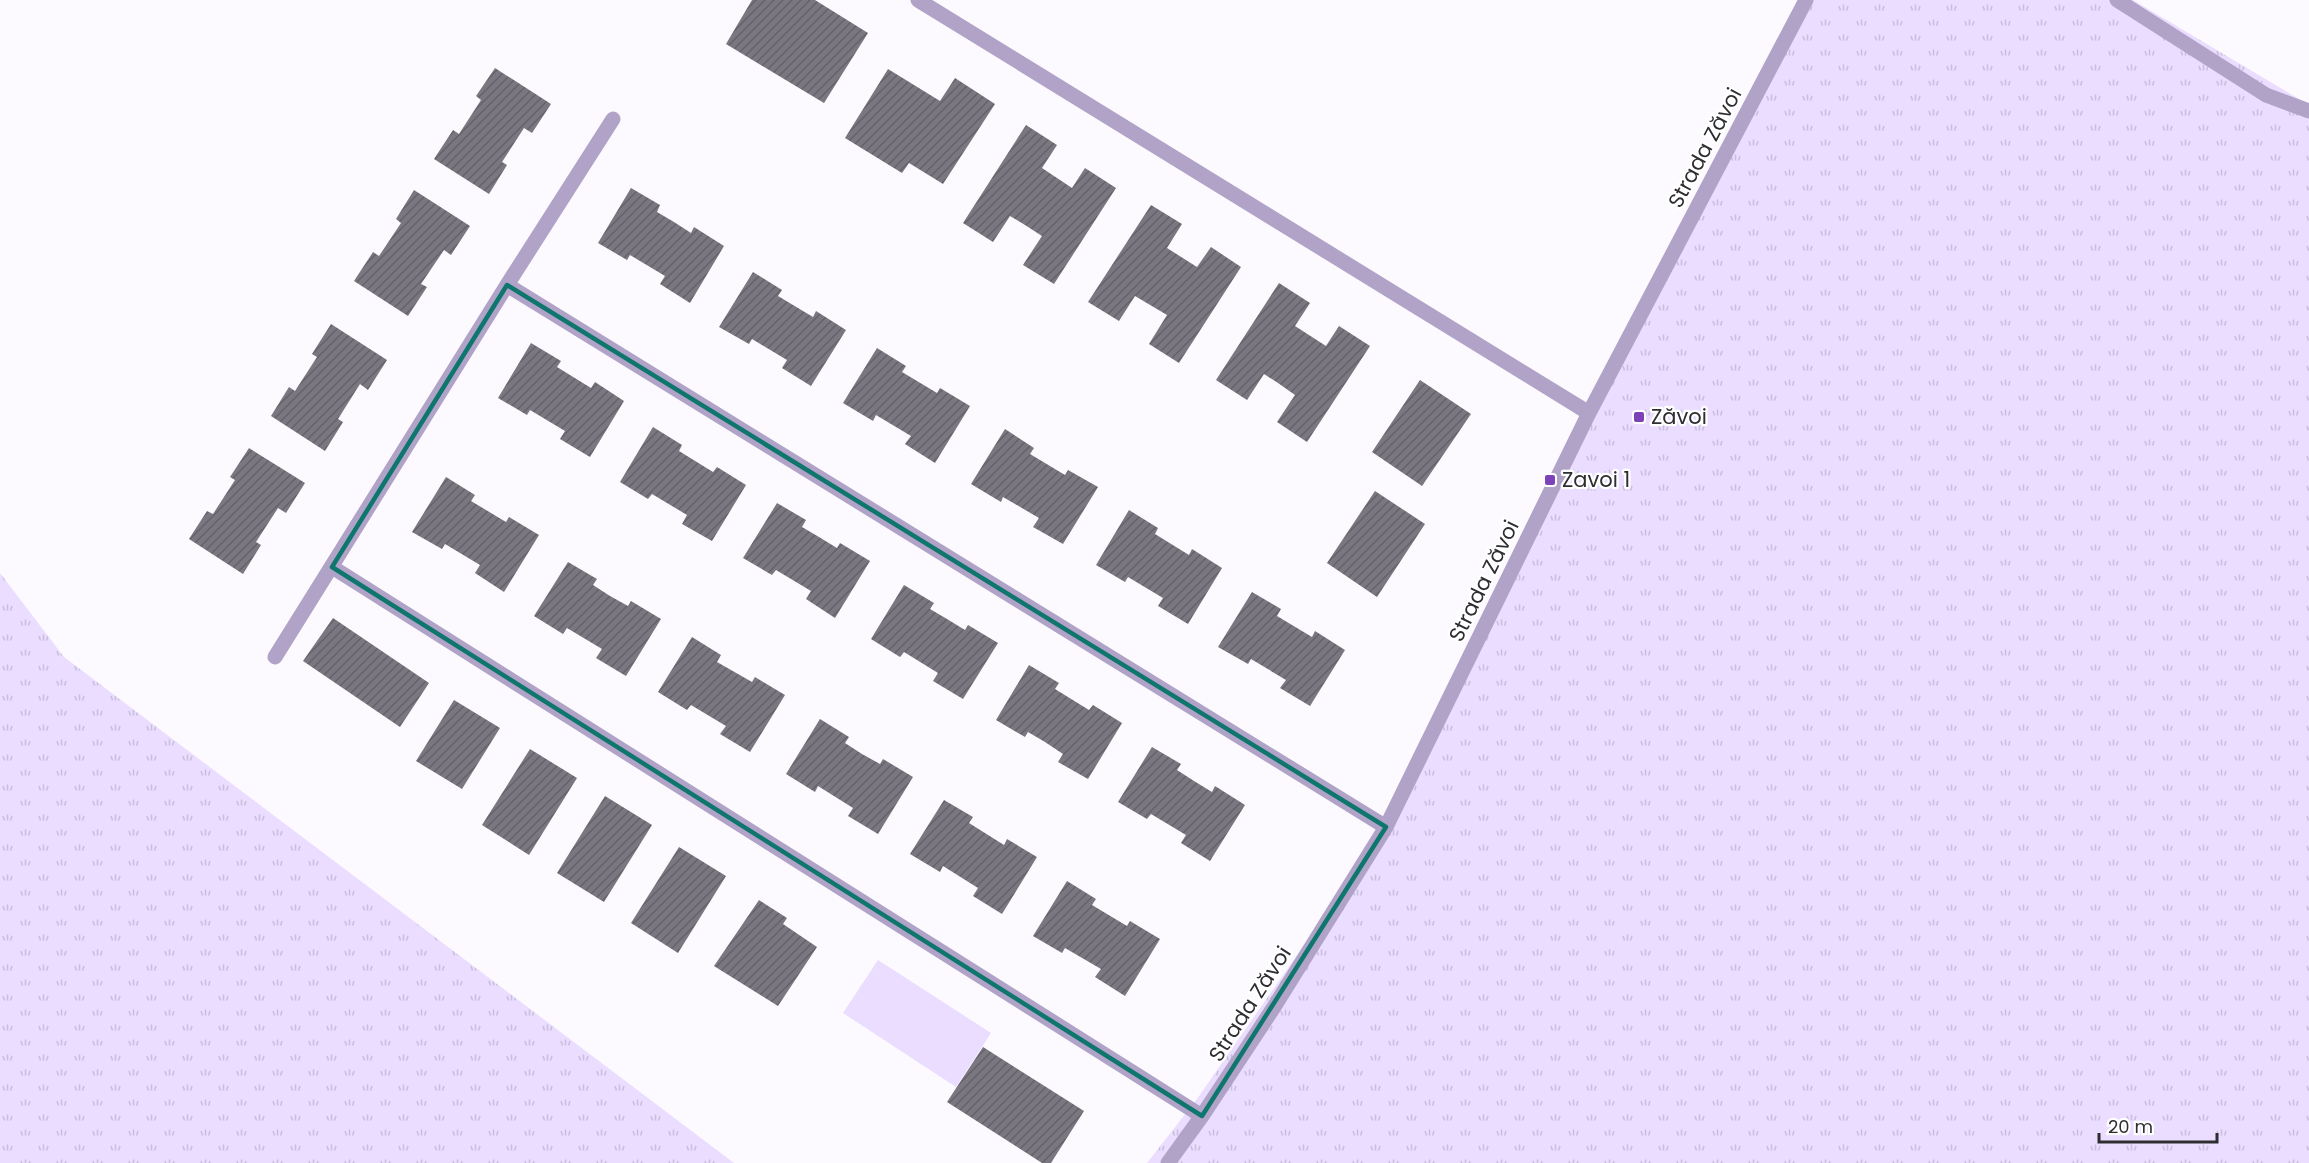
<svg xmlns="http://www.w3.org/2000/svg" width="2309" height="1163" font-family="Poppins,sans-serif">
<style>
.grass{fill:url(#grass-tufts)}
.park{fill:#eaddff}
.building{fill:url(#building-hatch)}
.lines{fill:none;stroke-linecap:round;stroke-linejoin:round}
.lane{stroke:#b1a3c7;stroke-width:15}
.street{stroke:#b1a3c7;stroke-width:15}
.marked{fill:none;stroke:#0f766e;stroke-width:4.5;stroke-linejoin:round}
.poi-dot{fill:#7d42b8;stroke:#fff;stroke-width:2}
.labels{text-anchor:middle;stroke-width:4.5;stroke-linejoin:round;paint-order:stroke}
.street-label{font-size:21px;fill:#2e2d31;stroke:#fff}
.poi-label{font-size:21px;fill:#2e2d31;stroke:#fff;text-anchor:start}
</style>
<defs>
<pattern id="grass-tufts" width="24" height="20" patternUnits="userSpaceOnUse" patternTransform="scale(1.5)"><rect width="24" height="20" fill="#eaddff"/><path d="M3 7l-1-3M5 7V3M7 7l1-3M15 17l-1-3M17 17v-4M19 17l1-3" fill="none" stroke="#c9bedb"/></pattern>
<pattern id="building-hatch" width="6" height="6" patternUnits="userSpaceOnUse" patternTransform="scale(1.5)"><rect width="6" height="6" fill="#7a7780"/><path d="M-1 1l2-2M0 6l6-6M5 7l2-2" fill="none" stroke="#646269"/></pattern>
</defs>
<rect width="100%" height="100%" fill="#fcfafe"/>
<path class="grass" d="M1806,0H2133L2309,105V1163H1147L1197,1099L1386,827Z
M0,573L64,657L734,1163H0Z"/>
<path class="park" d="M878,960L991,1033L956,1087L843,1013Z"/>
<path class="building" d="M752,0H815L868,33L824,103L726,44Z
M495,68L551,104L532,133L524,128L502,162L507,165L489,194L434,159L453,130L459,134L481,100L476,96Z
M888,69L940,101L955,78L995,104L943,184L909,163L902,173L845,138Z
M1026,125L1057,145L1042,168L1072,188L1085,168L1116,188L1054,284L1023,265L1042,236L1025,225L1010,216L993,242L963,223Z
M631,188L660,205L657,212L674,222L691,233L694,227L724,246L690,303L660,284L665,276L630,255L627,260L598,243Z
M414,190L470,226L451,255L444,250L421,284L427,287L408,316L354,281L373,252L379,256L401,223L396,219Z
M1151,205L1182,224L1167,248L1197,267L1211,247L1241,267L1179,363L1149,344L1167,315L1135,296L1119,321L1088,302Z
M753,272L782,290L778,296L813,317L816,311L846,330L811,386L782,368L787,360L752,339L749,344L719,327Z
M1279,283L1310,303L1295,326L1326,346L1339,326L1370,346L1307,442L1277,422L1295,395L1278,383L1264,374L1247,400L1216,380Z
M331,324L387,360L368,390L360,384L338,419L343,422L325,451L271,416L289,387L295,391L317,357L312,354Z
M531,343L561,361L557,367L591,388L595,382L624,401L590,457L560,439L565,431L530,410L527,415L498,398Z
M877,348L906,366L902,372L937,393L940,388L970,406L935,463L905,444L911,436L876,415L873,421L843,403Z
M1420,380L1471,414L1422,486L1372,452Z
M653,427L682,445L679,451L713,472L717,467L746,485L712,541L682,524L687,515L652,494L648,499L620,482Z
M1005,429L1034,448L1030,454L1065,475L1068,470L1098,487L1063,544L1033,527L1039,518L1003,497L1001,502L971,484Z
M249,448L305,483L286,513L278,508L256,542L261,545L243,574L189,539L207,511L213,514L235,480L230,477Z
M446,477L475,495L471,501L506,522L509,517L539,535L504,592L475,573L480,565L445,544L442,549L412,532Z
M1375,491L1425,524L1377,597L1327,563Z
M777,503L806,520L802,527L819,537L837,548L840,543L870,561L835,618L806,599L811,591L776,570L772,575L743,558Z
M1129,510L1158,528L1155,534L1189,555L1192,549L1222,568L1188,624L1158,606L1163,598L1128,577L1125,582L1096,565Z
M568,562L597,579L593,585L610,596L628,606L631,601L661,619L626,676L596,658L602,649L567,628L563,634L534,616Z
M904,585L934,603L930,609L947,619L965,630L968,625L998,643L963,699L933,681L938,673L904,652L900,657L871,639Z
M1252,592L1281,609L1277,616L1312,637L1315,631L1345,650L1310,706L1280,688L1286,680L1251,659L1248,664L1218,647Z
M333,618L429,683L400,727L303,661Z
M692,637L721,655L717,662L752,682L755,677L785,695L750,752L720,734L726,726L691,705L687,710L658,692Z
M1029,665L1059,683L1055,689L1089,710L1093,705L1122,723L1088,779L1058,762L1063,754L1045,742L1028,732L1025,737L996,720Z
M454,700L500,728L462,789L416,761Z
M820,719L849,737L845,743L862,754L880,764L883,759L913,777L878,834L848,816L853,808L818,786L815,792L786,774Z
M1152,747L1181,764L1177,770L1194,781L1212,792L1215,786L1245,805L1210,861L1181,843L1186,835L1151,814L1147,819L1118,802Z
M530,749L577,778L529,855L482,825Z
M605,796L652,825L604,902L557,873Z
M944,800L973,817L969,823L1004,845L1007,839L1037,857L1002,914L973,896L978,888L943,866L940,872L910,854Z
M679,847L726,876L678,953L631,923Z
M1067,881L1096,899L1092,905L1127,926L1130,921L1160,939L1125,996L1095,977L1101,969L1065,948L1062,953L1033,936Z
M759,900L787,918L783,924L817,947L778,1006L714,966Z
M983,1047L1084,1111L1051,1163H1042L947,1102Z"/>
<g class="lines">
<path class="lane" d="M2117,0L2266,95L2309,111"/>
<path class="street" d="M918,0L1589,413
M507,285L1386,827
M332,567L1202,1116
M275,657L507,285L613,119
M1168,1163L1202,1116L1274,1007L1386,827L1589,413L1806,0"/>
</g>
<path class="marked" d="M507,285L1386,827L1202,1116L332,567Z"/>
<g class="poi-dot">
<rect x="1633" y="411" width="12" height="12" rx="3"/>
<rect x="1544" y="474" width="12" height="12" rx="3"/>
</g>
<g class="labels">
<g class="street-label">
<text transform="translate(1705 148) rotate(-62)" y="7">Strada Zăvoi</text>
<text transform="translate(1484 581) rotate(-64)" y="7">Strada Zăvoi</text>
<text transform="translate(1250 1004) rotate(-57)" y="7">Strada Zăvoi</text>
</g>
<g class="poi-label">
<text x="1651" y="424">Zăvoi</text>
<text x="1562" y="487">Zavoi 1</text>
</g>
</g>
<path d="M2099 1133v9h118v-9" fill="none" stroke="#2e2d31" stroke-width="3"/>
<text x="2108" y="1133" font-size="18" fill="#2e2d31" stroke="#ffffff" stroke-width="4.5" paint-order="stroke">20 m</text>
</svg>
